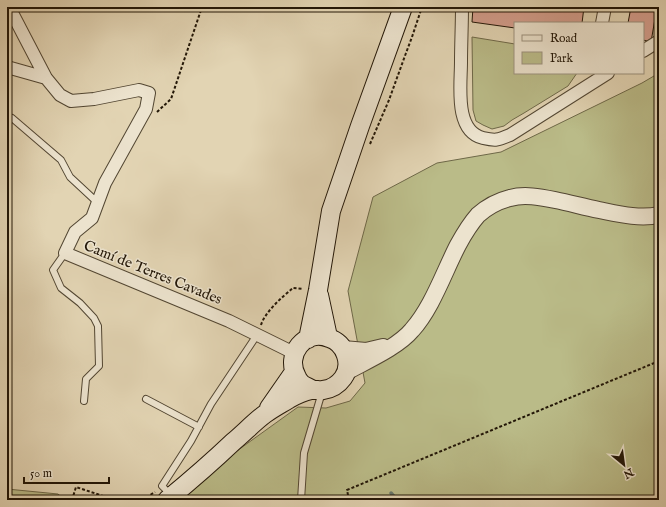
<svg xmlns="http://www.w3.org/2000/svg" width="666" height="507" font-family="'IM FELL English',serif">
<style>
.green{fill:#babb88;stroke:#6e6848}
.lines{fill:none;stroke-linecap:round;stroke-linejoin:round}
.stream{stroke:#67776c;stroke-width:3.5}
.building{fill:#d59f8e;stroke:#221607}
.service-casing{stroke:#524632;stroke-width:8}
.minor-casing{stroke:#524632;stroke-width:14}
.tertiary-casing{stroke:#524632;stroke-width:18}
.secondary-casing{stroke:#221607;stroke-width:20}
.path{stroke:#221607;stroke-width:2;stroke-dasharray:3 2;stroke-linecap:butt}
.service{stroke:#ece3ce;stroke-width:6}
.minor{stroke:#ece3ce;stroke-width:12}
.tertiary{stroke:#ece3ce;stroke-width:16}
.secondary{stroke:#ece3ce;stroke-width:18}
.labels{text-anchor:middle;stroke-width:3;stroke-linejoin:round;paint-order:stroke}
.street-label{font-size:15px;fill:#221607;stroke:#ece3ce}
</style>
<rect width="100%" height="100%" fill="#e2d4b3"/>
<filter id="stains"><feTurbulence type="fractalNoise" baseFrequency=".005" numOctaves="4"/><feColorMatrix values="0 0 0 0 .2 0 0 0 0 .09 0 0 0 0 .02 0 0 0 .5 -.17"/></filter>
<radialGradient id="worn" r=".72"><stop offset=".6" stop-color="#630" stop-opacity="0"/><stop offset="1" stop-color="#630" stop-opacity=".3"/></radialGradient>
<path class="green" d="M472,37L515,44V73H577L568,86L524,113L512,120L504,126L492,129L483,125L476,121L473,110Z
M659,73V500H177L202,476L298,407L326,408L350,401L365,383L348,291L373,197L437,163L501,152L642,83Z
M7,489L58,494L65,500H7Z"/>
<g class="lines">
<path class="stream" d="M391,493L397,500"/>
</g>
<path class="building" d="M473,7H525L558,10L559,7H584L582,23H515V28L472,22Z
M631,7H657L651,42L643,40V23H628Z"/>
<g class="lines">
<defs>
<path id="service" d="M12,118L61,160L70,177L98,203
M65,253L53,270L61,288L80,303L94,318L98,326L99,366L86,379L84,401
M146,399L199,427
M170,494L162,486L191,441L211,404L257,335
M301,500L304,453L322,392"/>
<path id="minor" d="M9,7L46,78
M462,7C462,25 461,44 461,62C461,85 454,131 483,138C496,141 498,140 510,135L608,73
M602,23L605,7
M643,51L659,41
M7,67L46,78L60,95L71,101L94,99L139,90L149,93L146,109L105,183L92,218L75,232L65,253L229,321L294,353"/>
<path id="tertiary" d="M343,349L366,351L383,347
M346,372C366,361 398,347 412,330C432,308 444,272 458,245C464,234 470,224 478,215C487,207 498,201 510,198C524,194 540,197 555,200C570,203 584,207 599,210C619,214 639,219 659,215"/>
<path id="secondary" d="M319,295L328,337
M308,339L318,290L331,211L360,126L403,7
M269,408L294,372
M167,500C190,481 212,462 233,442C244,433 254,422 265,414C273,408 281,404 289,399C296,395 302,392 311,390C315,389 319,391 323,390C331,389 338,385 343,378C353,364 345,343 329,338C305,328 284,355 297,377C298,380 300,382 302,384C305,386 310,388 313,390"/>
</defs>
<use href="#service" class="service-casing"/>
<use href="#minor" class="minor-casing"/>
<use href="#tertiary" class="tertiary-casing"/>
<use href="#secondary" class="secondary-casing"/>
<path class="path" d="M157,112L171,99L202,7
M370,144L389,100L406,53L412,37L422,7
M261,325C265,312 282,297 293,288L303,289
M72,500L76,487L115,500
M142,500L155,492
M349,500L347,490L659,361"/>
<use href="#service" class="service"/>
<use href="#minor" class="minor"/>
<use href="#tertiary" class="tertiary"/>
<use href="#secondary" class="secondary"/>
</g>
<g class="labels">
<g class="street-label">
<text transform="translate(153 272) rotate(22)" y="5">Camí de Terres Cavades</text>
</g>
</g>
<rect width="666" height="507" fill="none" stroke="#e2d4b3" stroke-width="24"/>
<rect x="8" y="8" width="650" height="491" fill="none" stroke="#221607" stroke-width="2"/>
<rect x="12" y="12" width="642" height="483" fill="none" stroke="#221607"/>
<rect x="514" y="22" width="130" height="52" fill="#ece3ce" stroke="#9b917e"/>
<rect x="522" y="35" width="20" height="6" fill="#ece3ce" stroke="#9b917e"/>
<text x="550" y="42" font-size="12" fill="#221607">Road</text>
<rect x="522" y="52" width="20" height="12" fill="#babb88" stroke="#9b917e"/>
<text x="550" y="62" font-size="12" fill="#221607">Park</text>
<g transform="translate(624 465) rotate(151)" stroke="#ece3ce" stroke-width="3" paint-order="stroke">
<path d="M0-3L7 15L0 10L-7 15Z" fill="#221607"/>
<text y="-6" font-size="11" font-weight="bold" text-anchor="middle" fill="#221607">N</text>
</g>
<path d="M24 477v6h85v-6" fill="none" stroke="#221607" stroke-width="2"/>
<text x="30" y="477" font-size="12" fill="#221607" stroke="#ece3ce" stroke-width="3" paint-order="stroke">50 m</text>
<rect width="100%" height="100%" filter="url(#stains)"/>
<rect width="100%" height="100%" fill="url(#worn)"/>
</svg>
